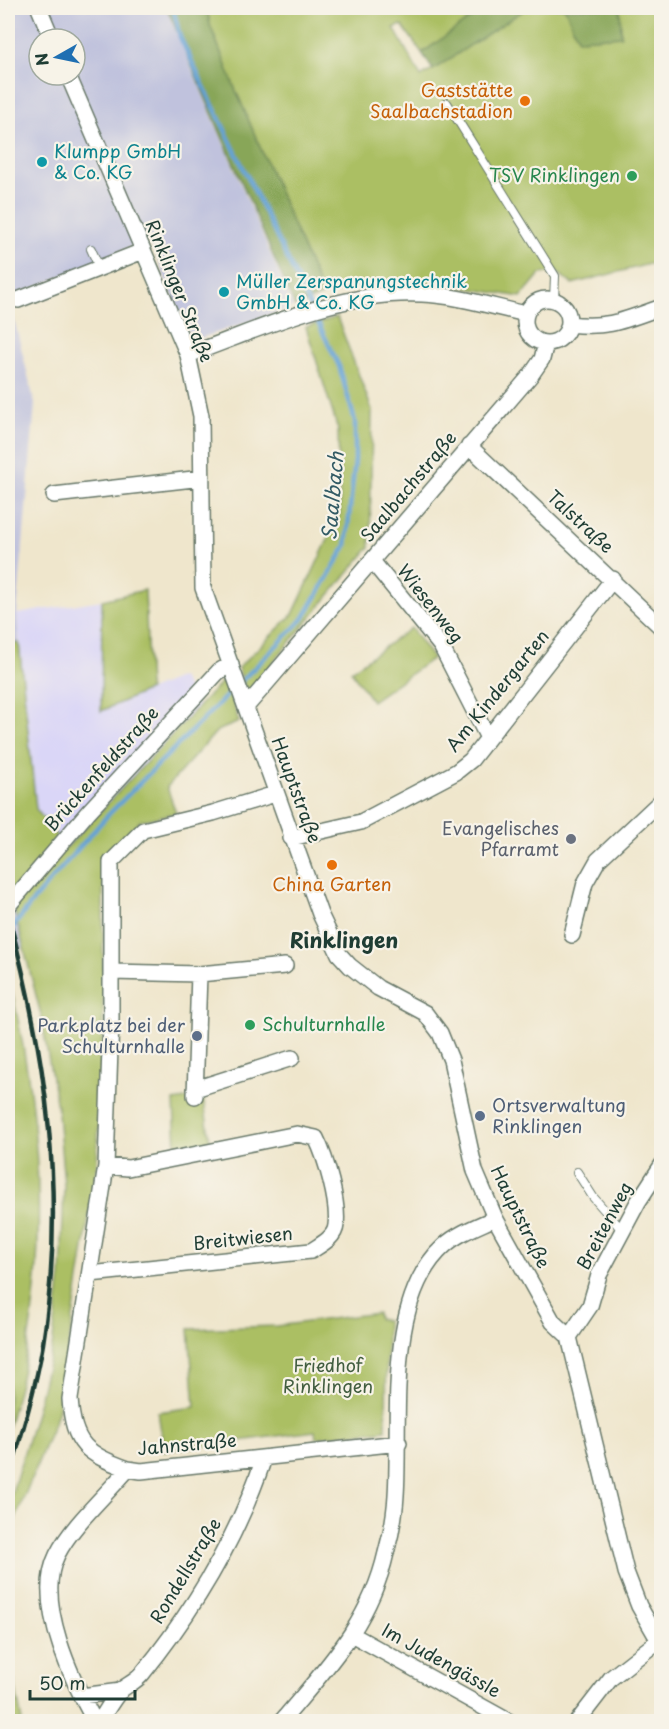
<svg xmlns="http://www.w3.org/2000/svg" width="669" height="1729" font-family="'Playpen Sans',sans-serif">
<style>
.built{fill:#dad6f7}
.industrial{fill:#c0c2dd;fill-rule:evenodd}
.green{fill:#abbf63;stroke:#657e4c;stroke-width:1.5}
.forest{fill:#88a659;stroke:#547246;stroke-width:1.5}
.lines{fill:none;stroke-linecap:round;stroke-linejoin:round}
.stream{stroke:#63a2d6;stroke-width:4.5}
.lane-casing{stroke:#687869;stroke-width:10}
.street-casing{stroke:#687869;stroke-width:18}
.lane{stroke:#fff;stroke-width:8}
.street{stroke:#fff;stroke-width:15}
.rail{stroke:#1f3d34;stroke-width:4.5}
.food-dot{fill:#e8710a;stroke:#f7f3e8;stroke-width:2}
.culture-dot{fill:#0f9aa8;stroke:#f7f3e8;stroke-width:2}
.leisure-dot{fill:#2e9e5b;stroke:#f7f3e8;stroke-width:2}
.worship-dot{fill:#6b7280;stroke:#f7f3e8;stroke-width:2}
.service-dot{fill:#5c6f8a;stroke:#f7f3e8;stroke-width:2}
.labels{text-anchor:middle;stroke-width:4.5;stroke-linejoin:round;paint-order:stroke}
.food-label{font-size:18px;fill:#c56008;stroke:#f7f3e8;text-anchor:end}
.culture-label{font-size:18px;fill:#0d838f;stroke:#f7f3e8;text-anchor:start}
.leisure-label{font-size:18px;fill:#27864d;stroke:#f7f3e8;text-anchor:end}
.street-label{font-size:18px;fill:#1f3d34;stroke:#f7f3e8}
.worship-label{font-size:18px;fill:#5b616d;stroke:#f7f3e8;text-anchor:end}
.service-label{font-size:18px;fill:#4e5e75;stroke:#f7f3e8;text-anchor:end}
.park-label{font-size:18px;fill:#425e40;stroke:#f7f3e8}
.water-label{font-size:20px;font-style:italic;fill:#335b65;stroke:#f7f3e8}
.quarter-label{font-size:21px;font-weight:bold;fill:#1f3d34;stroke:#f7f3e8}
</style>
<rect width="100%" height="100%" fill="#f7f3e8"/>
<filter id="ink" filterUnits="userSpaceOnUse"><feTurbulence type="fractalNoise" baseFrequency=".0167" numOctaves="2"/><feDisplacementMap in="SourceGraphic" scale="12" xChannelSelector="R" yChannelSelector="G"/><feConvolveMatrix kernelMatrix="1 2 1 2 8 2 1 2 1" color-interpolation-filters="sRGB"/></filter>
<filter id="wash" filterUnits="userSpaceOnUse"><feTurbulence type="fractalNoise" baseFrequency=".008" numOctaves="4" result="noise"/><feDisplacementMap in="SourceGraphic" scale="24" xChannelSelector="R" yChannelSelector="G"/><feGaussianBlur stdDeviation="1.35" result="paint"/><feColorMatrix in="noise" values="0 0 0 0 0 0 0 0 0 0 0 0 0 0 0 0 0 1.4 0 .05"/><feComposite in="paint" operator="in"/></filter>
<g filter="url(#wash)">
<rect width="100%" height="100%" fill="#efe6cc"/>
<path class="built" d="M102,600L101,710L181,677L198,705L66,848L36,809L17,614Z"/>
<path class="industrial" d="M8,8H166L293,307L198,339L187,330L149,239L9,299L35,404L17,614L19,643L8,644ZM39,39H75V75H39Z
M10,896L24,946L8,961V898Z"/>
<path class="green" d="M207,8H485L422,53L402,25L394,28L421,77L527,8H565L578,39L621,36L620,8H661V261L572,284L557,272L540,274L521,297L429,282H370L323,295L234,86L210,25Z
M337,317L372,410L370,547L247,693L238,668L293,614L340,514L338,430L306,327Z
M145,590L149,690L101,711L102,600Z
M411,628L433,658L372,701L351,671Z
M19,643L36,809L66,848L225,678L239,722L217,731L167,787L176,813L140,821L103,860V1019L97,1165L58,1413L8,1537V1505L36,1413L52,1347L61,1276L64,1185L58,1113L41,1015L8,886V644Z
M8,975C44,1122 53,1281 8,1427Z
M203,1096L210,1140L176,1149L174,1101Z
M377,1313L378,1319L387,1321L386,1430L316,1438L315,1431L164,1451L158,1412L195,1407L189,1329L276,1326Z
M8,1612L11,1665L22,1721H8Z"/>
<path class="forest" d="M167,8H207L210,25L234,86L323,295L295,307Z
M485,8H527L433,70L422,53Z
M565,8H620L621,36L578,39Z"/>
<g class="lines">
<path class="stream" d="M8,934L36,897L107,816L303,619L346,546L355,460V421L339,366L180,37L173,8"/>
</g>
</g>
<g filter="url(#ink)">
<g class="lines">
<defs>
<path id="lane" d="M447,103L555,276L554,300
M91,249L99,267
M577,1172L593,1197L623,1231"/>
<path id="street" d="M39,8L52,39
M68,75L188,355L201,416L203,588L320,914L339,954L350,966L378,988L425,1013L440,1033L451,1060L475,1171L495,1218L553,1322L569,1337L626,1572L639,1606L662,1646
M525 321a22 22 0 1 1 44 0a22 22 0 1 1-44 0Z
M18,300L143,251
M569,324C608,329 625,320 662,307
M188,355C263,328 341,290 422,294C455,295 494,307 526,314
M469,446L662,628
M54,495L202,478
M372,561L441,646L487,736
M246,707L531,375L542,359L546,343
M291,838L361,822L456,772L471,760L613,579
M8,906L89,811L218,672L231,664
M572,935L585,883L598,860L662,800
M111,972L199,974L195,1096
M199,974L285,966
M195,1089L292,1058
M90,1274L311,1251C320,1245 335,1238 336,1225C339,1203 326,1158 316,1138L297,1134L128,1168L106,1166
M569,1337L590,1306L599,1275L638,1202L662,1165
M128,1469C87,1454 73,1445 70,1399L106,1166L111,1019V862L143,830L213,813L275,794
M353,1635L510,1722
M81,1696L121,1691
M95,1722C72,1680 34,1601 57,1555C72,1525 106,1495 128,1469L141,1471L399,1443
M99,1722C106,1712 112,1700 120,1691C126,1685 136,1682 142,1674C194,1610 238,1536 264,1458
M281,1722C326,1668 370,1624 386,1553C391,1535 395,1514 396,1495C401,1422 384,1300 444,1246C458,1233 478,1226 495,1218
M577,1722L611,1678L658,1641"/>
</defs>
<use href="#lane" class="lane-casing"/>
<use href="#street" class="street-casing"/>
<use href="#lane" class="lane"/>
<use href="#street" class="street"/>
<path class="rail" d="M8,914C47,1058 66,1195 43,1344C35,1391 21,1436 8,1480"/>
</g>
</g>
<g class="food-dot">
<circle cx="525" cy="101" r="6"/>
<circle cx="332" cy="865" r="6"/>
</g>
<g class="culture-dot">
<circle cx="42" cy="162" r="6"/>
<circle cx="224" cy="292" r="6"/>
</g>
<g class="leisure-dot">
<circle cx="632" cy="176" r="6"/>
<circle cx="250" cy="1025" r="6"/>
</g>
<circle class="worship-dot" cx="571" cy="839" r="6"/>
<g class="service-dot">
<circle cx="197" cy="1036" r="6"/>
<circle cx="480" cy="1116" r="6"/>
</g>
<g class="labels">
<g class="food-label">
<text x="513" y="97">Gaststätte<tspan x="513" dy="21">Saalbachstadion</tspan></text>
<text x="332" y="891" text-anchor="middle">China Garten</text>
</g>
<g class="culture-label">
<text x="54" y="158">Klumpp GmbH<tspan x="54" dy="21">&amp; Co. KG</tspan></text>
<text x="236" y="288">Müller Zerspanungstechnik<tspan x="236" dy="21">GmbH &amp; Co. KG</tspan></text>
</g>
<g class="leisure-label">
<text x="620" y="182">TSV Rinklingen</text>
<text x="262" y="1031" text-anchor="start">Schulturnhalle</text>
</g>
<g class="street-label">
<text transform="translate(179 291) rotate(68)" y="6">Rinklinger Straße</text>
<text transform="translate(409 487) rotate(-50)" y="6">Saalbachstraße</text>
<text transform="translate(580 522) rotate(43)" y="6">Talstraße</text>
<text transform="translate(430 604) rotate(52)" y="6">Wiesenweg</text>
<text transform="translate(498 691) rotate(-51)" y="6">Am Kindergarten</text>
<text transform="translate(102 769) rotate(-48)" y="6">Brückenfeldstraße</text>
<text transform="translate(296 790) rotate(70)" y="6">Hauptstraße</text>
<text transform="translate(520 1217) rotate(64)" y="6">Hauptstraße</text>
<text transform="translate(605 1226) rotate(-62)" y="6">Breitenweg</text>
<text transform="translate(243 1239) rotate(-6)" y="6">Breitwiesen</text>
<text transform="translate(187 1445) rotate(-5)" y="6">Jahnstraße</text>
<text transform="translate(186 1571) rotate(-59)" y="6">Rondellstraße</text>
<text transform="translate(441 1661) rotate(29)" y="6">Im Judengässle</text>
</g>
<g class="worship-label">
<text x="559" y="835">Evangelisches<tspan x="559" dy="21">Pfarramt</tspan></text>
</g>
<g class="service-label">
<text x="185" y="1032">Parkplatz bei der<tspan x="185" dy="21">Schulturnhalle</tspan></text>
<text x="492" y="1112" text-anchor="start">Ortsverwaltung<tspan x="492" dy="21">Rinklingen</tspan></text>
</g>
<g class="park-label">
<text x="328" y="1372">Friedhof<tspan x="328" dy="21">Rinklingen</tspan></text>
</g>
<g class="water-label">
<text transform="translate(333 496) rotate(-85)" y="7">Saalbach</text>
</g>
<g class="quarter-label">
<text x="344" y="948">Rinklingen</text>
</g>
</g>
<rect width="669" height="1729" fill="none" stroke="#f7f3e8" stroke-width="30"/>
<g transform="translate(57 57) rotate(261)"><circle r="28" fill="#f7f3e8" stroke="#a1aaa0" stroke-width="1.5"/>
<path d="M0-4.5L10 22L0 15L-10 22Z" fill="#1f6fb2"/>
<text y="-9" font-size="16" font-weight="bold" text-anchor="middle" fill="#1f3d34">N</text>
</g>
<path d="M30 1690v9h105v-9" fill="none" stroke="#1f3d34" stroke-width="3"/>
<text x="39" y="1690" font-size="18" fill="#1f3d34" stroke="#f7f3e8" stroke-width="4.5" paint-order="stroke">50 m</text>
</svg>
